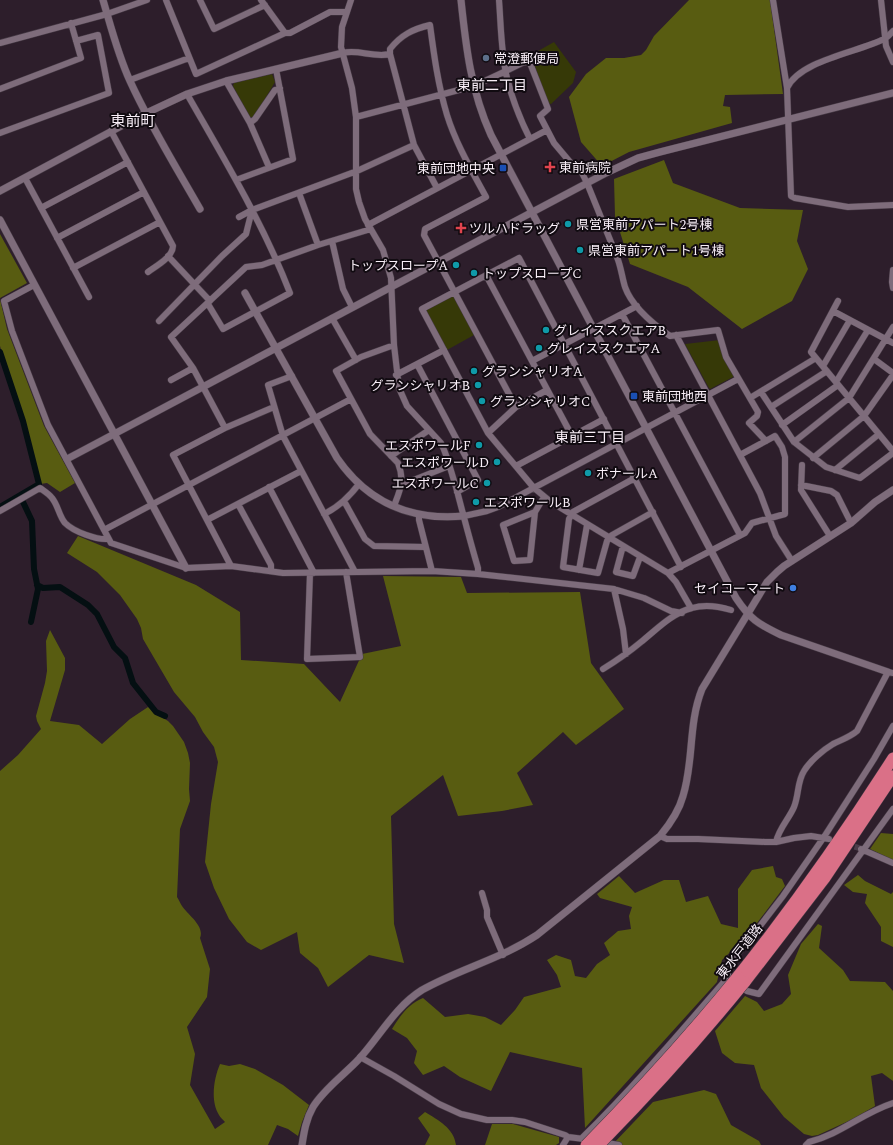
<svg xmlns="http://www.w3.org/2000/svg" width="893" height="1145" font-family="Spectral,'Noto Sans JP',serif">
<style>
.green{fill:#363907}
.forest{fill:#585c11}
.lines{fill:none;stroke-linecap:round;stroke-linejoin:round}
.canal{stroke:#040f12;stroke-width:6}
.minor-tunnel{stroke:#4c3d4a;stroke-width:6;stroke-dasharray:6 3;stroke-linecap:butt}
.minor-casing{stroke:#473b46;stroke-width:7}
.tertiary-casing{stroke:#473b46;stroke-width:8}
.motorway-casing{stroke:#473b46;stroke-width:12}
.minor{stroke:#7e6c7b;stroke-width:6}
.tertiary{stroke:#7e6c7b;stroke-width:7}
.motorway{stroke:#da7087;stroke-width:11}
.motorway-bridge-casing{stroke:#473b46;stroke-width:12;stroke-linecap:butt}
.motorway-bridge{stroke:#da7087;stroke-width:11}
.service-dot{fill:#5c6f8a;stroke:#110b11;stroke-width:1.5}
.health-dot{fill:#e0444e;stroke:#110b11;stroke-width:1.5}
.transit-dot{fill:#1a4fb4;stroke:#110b11;stroke-width:1.5}
.culture-dot{fill:#0f9aa8;stroke:#110b11;stroke-width:1.5}
.shop-dot{fill:#3f7fe0;stroke:#110b11;stroke-width:1.5}
.labels{text-anchor:middle;stroke-width:4;stroke-linejoin:round;paint-order:stroke}
.poi-label{font-size:13px;fill:#f9eff8;stroke:#110b11;text-anchor:start}
.street-label{font-size:13px;fill:#f9eff8;stroke:#110b11}
.neighbourhood-label{font-size:14px;fill:#f9eff8;stroke:#110b11}
.quarter-label{font-size:15px;fill:#f9eff8;stroke:#110b11}
</style>
<rect width="100%" height="100%" fill="#2d1e2b"/>
<path class="green" d="M554,42L576,72L573,83L551,104L548,103L531,55Z
M272,74L275,82L254,117H250L233,86L234,83Z
M452,296L455,298L474,335L447,350L426,312L428,309Z
M720,340L734,374L733,377L710,389L709,388L685,344Z"/>
<path class="forest" d="M689,0H770L783,94L725,95L723,106L730,107L732,123L629,152L602,166L581,142L569,97L586,74L606,58H624L641,55L646,50L654,36Z
M664,160L673,183L740,208L803,210L797,241L808,269L792,301L742,329L688,287L630,264L615,216L614,179Z
M0,234L27,283L0,298Z
M0,299L7,329L44,426L75,483L60,492L47,483L40,484L25,421L11,383L0,346Z
M78,536L196,585L240,612L241,660L304,664L340,702L362,654L401,646L383,576L461,577L467,593L580,592L591,663L624,709L576,745L563,732L517,773L533,805L502,811L458,816L443,775L391,816L394,924L404,963L369,955L328,987L318,968L300,953L297,932L261,950L247,942L229,919L214,888L205,862L211,804L218,762L214,747L203,732L195,717L174,692L143,639L141,628L137,619L120,595L97,572L67,553Z
M50,630L65,658V670L50,721L79,725L102,744L130,719L148,707L155,713L168,721L173,726L184,742L188,753L190,763L189,789L190,801L180,829L177,897C179,900 180,903 182,906C188,915 205,926 200,938L210,969L207,997L187,1027L195,1054L190,1085L215,1129L225,1122C223,1120 220,1117 219,1115C210,1101 214,1078 220,1064L229,1066L240,1064L255,1069L283,1085L309,1105L302,1122L298,1136L288,1129L277,1125L268,1145H0V771L18,755L41,729L37,721L36,716L45,683L47,671L46,641Z
M881,833L893,834V860L870,849Z
M773,866L776,877L782,879L785,886L748,935L722,960L717,982L585,1128L582,1068L510,1052L491,1091L460,1077L444,1066L423,1075L414,1063L417,1051L407,1038L392,1029C400,1016 408,1004 423,998L445,1017L468,1014L485,1017L501,1025L515,1010L524,997L561,987L557,975L547,960L556,955L571,960L575,976L586,978L597,964L610,955L604,943L618,931L631,929L629,916L632,907L600,898L597,894L619,876L635,893L664,880H679L686,902L708,896L721,924L738,928V889L752,870Z
M858,875L865,881L891,894L893,892V947L881,941V927L865,903L867,894L853,892L844,885Z
M818,924L822,926L819,948L843,970L850,981L885,982L893,991V1081L882,1073L871,1076L875,1106L853,1119L818,1135L812,1136L804,1134L784,1117L761,1088L754,1065L735,1063L722,1053L715,1031L745,996L757,1002L764,1011L782,1004L791,994L788,975L801,944Z
M704,1090L716,1094L731,1125L759,1141L761,1145H612L653,1102Z
M425,1112C438,1120 454,1128 456,1145H425L430,1135L418,1118Z
M492,1124H513L559,1137V1143L556,1145H485Z"/>
<g class="lines">
<path class="canal" d="M0,352L23,421L39,484L0,507
M23,502L32,521L34,569L38,589L31,622
M37,585L43,588L60,587L88,605L97,614L114,647L125,658L133,683L156,712L165,716"/>
<path class="minor-tunnel" d="M846,844L859,848"/>
<defs>
<path id="minor" d="M166,0L196,74L285,33L261,0
M200,0L214,29L265,5
M351,0L342,27L341,47L352,88L356,117V189L359,202L365,219L383,250L391,278L394,345L399,388L407,406L441,443C448,457 451,472 456,487C463,514 470,541 478,568V574
M499,0C501,26 501,53 507,78C512,99 520,119 530,139
M773,0L787,88
M881,0L886,46L893,62
M893,31C890,34 887,38 884,39C859,52 800,60 787,88L791,196L795,198L848,207L893,205
M285,33H290L330,12H347
M0,43L107,14L147,0
M343,53C358,49 374,58 390,54
M130,80L189,58
M226,81L250,123L269,167
M0,89L81,58L71,23
M187,94C224,159 263,223 290,293L223,329L208,304
M356,117L474,86L506,71L526,61L530,63L548,109L540,116L554,143L570,162L581,171L587,183C597,208 607,232 617,257C621,267 622,277 625,287C632,307 653,324 670,336L718,330L726,357L758,412L757,416L749,423L766,441
M250,123L255,119L275,90L280,88
M111,131L173,246C173,257 156,266 148,272
M0,133L109,93L98,35L76,41
M25,178L89,297
M236,180L293,159L276,69
M437,188L414,145L390,54V49C401,35 413,29 430,25C434,55 438,85 447,115C456,144 472,171 486,197L425,229L424,235L516,407
M299,193L318,245
M41,208L128,162
M239,217L252,210L357,171L414,145
M368,225L547,130
M57,238L144,192
M332,241L343,289L352,307
M168,256L210,301
M73,268L160,222
M893,270L892,282L893,288
M486,275L572,436
M34,285L4,301L12,331L48,425L111,543L186,568L231,566L283,573L432,571L478,574L614,589L644,598L671,611L682,613
M838,301L811,352L893,451
M833,311L893,343
M622,314L740,535
M332,318L356,360
M159,321L222,256L246,234L252,210
M676,335L760,493L776,536L792,561
M394,345L361,357L336,371L370,434L398,463C405,481 400,490 394,506
M874,359L893,373
M532,361L637,306
M417,364L478,480L457,492
M823,366L850,320
M396,375L444,350
M292,376L268,385L283,436L355,572
M171,380L193,368
M836,382L868,330
M761,392L794,442L826,467L860,478L893,453
M750,398L816,358
M771,407L827,371
M782,425L838,385
M225,428L193,368L171,337L246,267L262,265L318,245L371,229
M488,433L516,407L547,390
M794,442L849,398L893,327
M391,456L429,430
M813,458L864,416L893,375
M802,465L801,490L830,536
M516,466L604,419
M835,470L879,434
M635,478L573,512L569,519L563,567L598,573L607,541L612,535L653,512
M402,483H406L449,466
M801,485L831,491L837,495L851,523
M269,487L314,573
M344,501L365,539L374,546L425,547
M238,504L271,565V570
M0,511L40,488C44,491 49,494 52,498C58,505 59,516 65,523C74,532 97,540 108,539
M535,512L530,560L514,561L503,525L535,512L544,497
M324,514C339,507 349,497 359,484
M419,515V520L432,571
M464,516L487,511L498,507L738,379
M207,520L301,471
M104,530L351,399
M623,546L616,572L633,576L640,557
M231,566L173,455L225,428L274,407
M681,567L519,258L422,309L488,433L534,488L551,502L668,573L676,582L691,608
M579,570L587,525
M310,573L307,659L360,657L346,572
M668,573L745,533L752,523L785,514V457L782,447L775,436L740,455
M614,589L623,629L626,654
M603,669C616,661 629,652 641,642C656,630 672,613 692,608C705,604 718,606 731,610
M660,836L667,839H698L765,842H776L794,838L811,836L829,839
M776,842C779,828 789,819 794,807C799,795 797,782 804,771C810,761 823,750 833,744C841,740 850,737 857,731L888,672L893,673
M861,849L893,863
M482,893L487,910V917L503,955
M739,985L747,991L759,994L893,809
M360,1057L394,1076L439,1104L461,1114L487,1120H512L525,1122L565,1135L568,1137L584,1139
M582,1138C632,1089 677,1036 723,983L728,975V965L746,944L783,896L824,837L874,759L893,726
M601,1142L619,1145
M563,1145L568,1137
M806,1145L809,1142C841,1134 862,1113 893,1103"/>
<path id="tertiary" d="M103,0C111,27 118,55 130,81C150,125 176,167 200,209
M461,0C466,48 471,91 491,135L736,598C750,619 758,624 781,635L888,672
M0,191L140,116L187,94L226,81L343,53
M0,220L186,568
M245,293L337,458C368,503 410,521 464,516
M67,459L606,173L638,158L660,152L893,93
M302,1145C304,1132 306,1119 313,1107C324,1089 344,1075 359,1059C380,1036 395,1007 422,990C459,969 501,959 537,935L660,836C670,824 679,811 683,796C694,761 688,724 702,689L767,582L777,572L784,566L851,523L875,502L893,490"/>
<path id="motorway" d="M738,976C794,906 845,833 893,758
M745,982L825,878L893,776"/>
</defs>
<use href="#minor" class="minor-casing"/>
<use href="#tertiary" class="tertiary-casing"/>
<use href="#motorway" class="motorway-casing"/>
<use href="#minor" class="minor"/>
<use href="#tertiary" class="tertiary"/>
<use href="#motorway" class="motorway"/>
<defs>
<path id="motorway-bridge" d="M586,1145C639,1091 690,1035 738,976
M599,1145C650,1093 699,1039 745,982"/>
</defs>
<use href="#motorway-bridge" class="motorway-bridge-casing"/>
<use href="#motorway-bridge" class="motorway-bridge"/>
</g>
<circle class="service-dot" cx="486" cy="58" r="4"/>
<g class="health-dot">
<path d="M548 161h4v4h4v4h-4v4h-4v-4h-4v-4h4z"/>
<path d="M459 222h4v4h4v4h-4v4h-4v-4h-4v-4h4z"/>
</g>
<g class="transit-dot">
<rect x="499" y="164" width="8" height="8" rx="2"/>
<rect x="630" y="392" width="8" height="8" rx="2"/>
</g>
<g class="culture-dot">
<circle cx="568" cy="224" r="4"/>
<circle cx="580" cy="250" r="4"/>
<circle cx="456" cy="265" r="4"/>
<circle cx="474" cy="273" r="4"/>
<circle cx="546" cy="330" r="4"/>
<circle cx="539" cy="348" r="4"/>
<circle cx="474" cy="371" r="4"/>
<circle cx="478" cy="385" r="4"/>
<circle cx="482" cy="401" r="4"/>
<circle cx="479" cy="445" r="4"/>
<circle cx="497" cy="462" r="4"/>
<circle cx="588" cy="473" r="4"/>
<circle cx="487" cy="483" r="4"/>
<circle cx="476" cy="502" r="4"/>
</g>
<circle class="shop-dot" cx="793" cy="588" r="4"/>
<g class="labels">
<g class="poi-label">
<text x="494" y="63">常澄郵便局</text>
<text x="559" y="172">東前病院</text>
<text x="495" y="173" text-anchor="end">東前団地中央</text>
<text x="576" y="229">県営東前アパート2号棟</text>
<text x="469" y="233">ツルハドラッグ</text>
<text x="588" y="255">県営東前アパート1号棟</text>
<text x="448" y="270" text-anchor="end">トップスロープA</text>
<text x="482" y="278">トップスロープC</text>
<text x="554" y="335">グレイススクエアB</text>
<text x="547" y="353">グレイススクエアA</text>
<text x="482" y="376">グランシャリオA</text>
<text x="470" y="390" text-anchor="end">グランシャリオB</text>
<text x="642" y="401">東前団地西</text>
<text x="490" y="406">グランシャリオC</text>
<text x="471" y="450" text-anchor="end">エスポワールF</text>
<text x="489" y="467" text-anchor="end">エスポワールD</text>
<text x="596" y="478">ボナールA</text>
<text x="479" y="488" text-anchor="end">エスポワールC</text>
<text x="484" y="507">エスポワールB</text>
<text x="785" y="593" text-anchor="end">セイコーマート</text>
</g>
<g class="street-label">
<text transform="translate(739 951) rotate(-52)" y="5">東水戸道路</text>
</g>
<g class="neighbourhood-label">
<text x="492" y="90">東前二丁目</text>
<text x="590" y="442">東前三丁目</text>
</g>
<g class="quarter-label">
<text x="133" y="126">東前町</text>
</g>
</g>
</svg>
